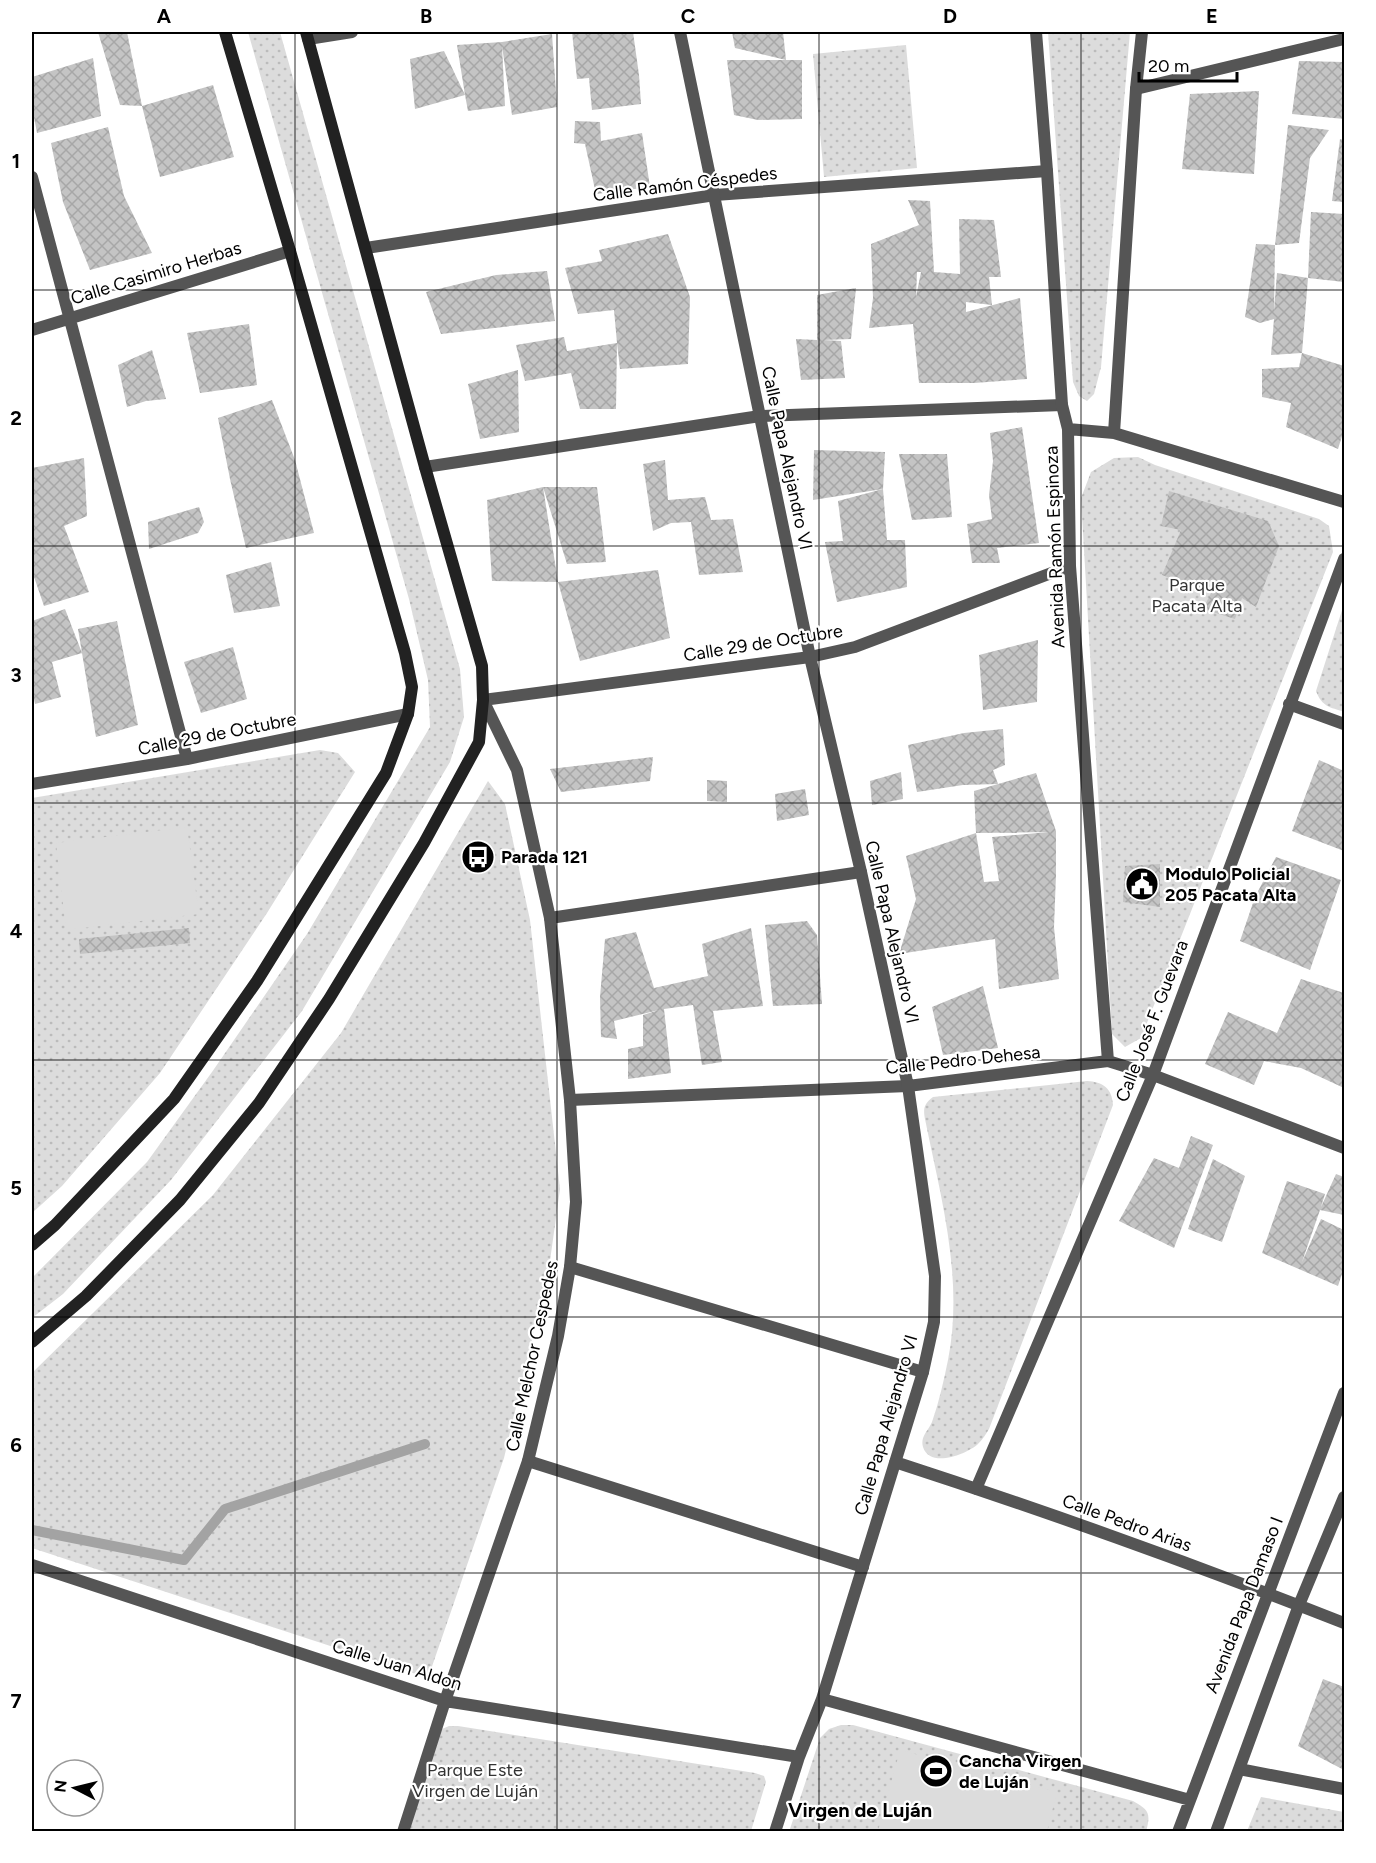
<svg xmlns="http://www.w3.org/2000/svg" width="1376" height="1863" font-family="Figtree,sans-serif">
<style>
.grass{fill:url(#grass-dots)}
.garden{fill:#dcdcdc}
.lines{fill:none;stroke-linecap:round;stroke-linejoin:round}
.stream{stroke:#a3a3a3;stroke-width:10}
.building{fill:url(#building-cross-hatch);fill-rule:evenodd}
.lane{stroke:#555;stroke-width:12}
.street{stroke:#555;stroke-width:12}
.secondary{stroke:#222;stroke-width:12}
.grid{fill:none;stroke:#000;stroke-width:1.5;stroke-opacity:0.55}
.labels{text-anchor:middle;stroke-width:4.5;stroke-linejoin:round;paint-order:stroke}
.street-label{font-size:18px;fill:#000;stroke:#fff}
.park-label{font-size:18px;fill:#333;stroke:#fff}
.poi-label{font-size:18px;font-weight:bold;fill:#000;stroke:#fff;text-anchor:start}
.neighbourhood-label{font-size:20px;font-weight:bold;fill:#000;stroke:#fff}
.neatline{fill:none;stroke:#000;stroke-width:2}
.grid-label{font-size:20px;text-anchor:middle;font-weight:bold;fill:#000}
</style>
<defs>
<pattern id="grass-dots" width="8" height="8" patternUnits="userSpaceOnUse" patternTransform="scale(1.5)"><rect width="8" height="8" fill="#dcdcdc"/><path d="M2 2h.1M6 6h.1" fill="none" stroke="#bbb" stroke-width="1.8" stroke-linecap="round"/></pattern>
<pattern id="building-cross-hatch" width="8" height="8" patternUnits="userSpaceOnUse" patternTransform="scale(1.5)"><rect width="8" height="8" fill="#c4c4c4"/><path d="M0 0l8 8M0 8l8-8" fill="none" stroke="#a7a7a7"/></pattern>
</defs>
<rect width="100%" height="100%" fill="#fff"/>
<path class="grass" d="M248,32H280L460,669L464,717L450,762L302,1011L171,1180L63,1294L32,1318V1278L147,1162L212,1072L307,934L430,727L428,680L409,599Z
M1048,32H1130L1101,367L1094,394L1087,401L1079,396L1073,382Z
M906,45L917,168L824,177L813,54Z
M1138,457L1155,465L1319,519L1329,526L1333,552L1141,1038L1125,1047L1112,1034L1081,498L1091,472L1114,458Z
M1344,604V712C1330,707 1322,707 1316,691Z
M320,750L338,753L355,772L267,913L160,1073L62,1186L32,1213V798Z
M488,781L505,804L530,920L560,1189L549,1268L504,1458L428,1678L32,1548V1373L213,1195L341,1033Z
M1087,1081C1103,1082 1112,1088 1113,1105L989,1429C986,1434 983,1439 978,1444C967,1454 930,1469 923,1447C920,1437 928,1431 932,1422C939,1402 944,1380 948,1360C964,1279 941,1198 925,1119C923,1108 924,1104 933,1097Z
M841,1725H853L1133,1801C1149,1810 1151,1813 1146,1832H789L820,1738L829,1729Z
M449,1726H458L755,1773L764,1776L766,1782L751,1831L407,1832L442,1729Z
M1261,1797L1344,1812V1831H1247Z"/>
<path class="garden" d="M187,827L199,914L66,930L56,843Z
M900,1750L1057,1792L1047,1831H878Z"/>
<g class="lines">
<path class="stream" d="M32,1530L184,1560L225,1509L425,1444"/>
</g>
<path class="building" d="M98,32H127L142,106L213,85L234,157L160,177L142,106L120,105Z
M572,32H633L639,75L641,104L592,110L589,78L577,79Z
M732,32H783L786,60L735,48Z
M552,34L557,107L512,115L502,46L505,106L468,111L465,95L415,109L410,59L444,51L465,95L457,45L502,42Z
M93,58L101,116L37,133L32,107V77Z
M727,60H802V119L758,120L734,115Z
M1299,61L1344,62V119L1292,114Z
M1259,91L1254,174L1182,169L1190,94Z
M575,121L600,122L601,141L642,133L650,187L596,194L585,144L574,143Z
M1288,125L1329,130L1310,158L1299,243L1275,245Z
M108,127L124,196L152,253L90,270L63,202L51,143Z
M1340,139L1344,140V202L1332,201Z
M908,200L930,201L934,272L960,274L959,219L994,220L1001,277H989L992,305L966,302V312L1020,298L1027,379L974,383H919L913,324L869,328L873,298L871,244L919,225ZM917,272H921L916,297Z
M1311,212L1344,214V282L1308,278Z
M668,234L690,297L688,364L620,369L617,343L616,409H580L571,373L525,381L516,345L564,337L567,351L617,343L614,310L578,314L565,268L602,261L599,250Z
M1256,244L1275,245L1274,311L1277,273L1308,278L1302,353L1271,355L1274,319L1260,323L1245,317Z
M547,271L555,321L441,334L426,292L496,275Z
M856,288L851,339L823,340L841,341L845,378L801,380L796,339L817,340V295Z
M249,324L257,385L200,393L187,333Z
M152,350L166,399L146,401L127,407L118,365Z
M1302,353L1344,366V430L1338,449L1286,427L1291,403L1262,397V369L1299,367Z
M518,370L519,432L480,439L468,384Z
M272,400L295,460L314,533L246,548L230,479L218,418Z
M1022,427L1039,543L997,548L1000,563H972L967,524L992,519L989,495L993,461L990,433Z
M814,450L885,452L883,489L813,500Z
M899,454H947L952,517L912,520Z
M84,458L87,516L64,526L89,592L44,606L32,571V468Z
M665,460L668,500L705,497L711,520L733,519L743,572L699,575L691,522L671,523L653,531L643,464Z
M543,487H597L606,562L567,564L543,487L558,582L492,581L487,500Z
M883,489L887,540H905L907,587L837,602L825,542L843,541L838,501Z
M1169,491L1268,521L1279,546L1256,607L1242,598L1235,619L1203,609L1211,593L1162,575L1181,530L1161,526Z
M199,507L204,522L198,533L149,549L148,522Z
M271,562L280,606L234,613L226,575Z
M658,570L670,638L580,661L558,582Z
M65,609L82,653L52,662L61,697L35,704L32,689V621Z
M117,621L138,725L96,737L78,629Z
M1038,640L1037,702L983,710L979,655Z
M233,647L247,699L201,713L184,662Z
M1003,729L1005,765L993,770L998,784L1036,773L1056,831V875L1054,927L1059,979L999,989L995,939L899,954L916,899L906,856L976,833L974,791L998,784L963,785L917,792L908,745L964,733ZM1049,832L992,837L999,881L984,882L976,833Z
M653,757L650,781L561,792L550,769Z
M1319,760L1344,771V851L1292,831Z
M901,772L903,799L872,805L870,781Z
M707,780L727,781V802L707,801Z
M805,789L809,815L777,821L775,794Z
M1276,857L1341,880L1310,970L1240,941L1255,897Z
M1160,864V907L1123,902L1125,866Z
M807,921L817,935L822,1004L773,1006L765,925Z
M189,928L190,943L80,954L79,939Z
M751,928L763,1006L713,1011L722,1062L702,1065L693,1005L664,1009L671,1073L628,1079V1049L643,1046V1015L659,1010L614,1021L617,1039L601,1037L600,997L605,939L636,932L654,988L708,976L702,944Z
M1301,979L1344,993V1088L1301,1068L1264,1061L1254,1085L1205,1064L1228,1012L1277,1033Z
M983,986L998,1048L943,1055L932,1007Z
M1191,1136L1213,1145L1174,1248L1119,1221L1154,1158L1179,1168Z
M1213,1159L1245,1176L1222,1242L1188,1229Z
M1336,1174L1344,1177V1215L1320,1210L1302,1262L1321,1219L1344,1230V1268L1338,1286L1262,1253L1287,1181L1325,1194L1321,1207Z
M1323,1679L1344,1687V1770L1298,1746Z"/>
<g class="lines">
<path class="lane" d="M308,39L352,32
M1136,89L1344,39
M366,248L715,195L1047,171
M425,467L760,416L1062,405
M550,918L861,872
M570,1100L908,1086
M570,1267L923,1372
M528,1461L863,1567"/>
<path class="street" d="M680,32L810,657L861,872L908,1086L935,1276L934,1322L923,1372L822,1699L799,1757L775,1832
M1036,32L1047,171L1062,405L1068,429L1070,566L1108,1061
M32,177L187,759
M32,330L290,251
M1068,429L1114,433L1344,502
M1114,433L1136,89L1142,32
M1289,704L1344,724
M32,784L187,759L408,714
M908,1086L1108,1061L1153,1075L1344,1148
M895,1462C1046,1511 1196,1565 1344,1623
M976,1489L1153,1075L1344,559
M32,1565L445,1701L799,1757
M822,1699L1190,1800
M1239,1769L1344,1789
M403,1832L445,1701L528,1461L558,1336L570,1267L576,1202L570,1100L550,918L517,770L483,700L810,657L855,647L1070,566
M1178,1832L1344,1393
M1216,1832L1299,1605L1344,1497"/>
<path class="secondary" d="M32,1245L55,1225L174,1099L257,981L386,773L408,714L412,687L405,653L290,251L225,32
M32,1342L86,1296L180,1200L259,1103L329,999L424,843L479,742L483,700L482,666L425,467L306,32"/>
</g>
<path class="grid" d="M295,32V1832M557,32V1832M819,32V1832M1081,32V1832M32,290H1344M32,546H1344M32,803H1344M32,1060H1344M32,1317H1344M32,1573H1344"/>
<defs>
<symbol id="bus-disc" viewBox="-11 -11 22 22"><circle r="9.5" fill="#000" stroke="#fff"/><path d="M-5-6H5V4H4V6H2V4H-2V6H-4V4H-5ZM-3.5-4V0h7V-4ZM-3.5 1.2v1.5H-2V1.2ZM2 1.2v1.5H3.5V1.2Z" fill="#fff"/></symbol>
<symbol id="civic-disc" viewBox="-11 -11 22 22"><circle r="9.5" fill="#000" stroke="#fff"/><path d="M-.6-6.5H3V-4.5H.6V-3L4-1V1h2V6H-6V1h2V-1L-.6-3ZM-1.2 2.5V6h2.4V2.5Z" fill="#fff"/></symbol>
<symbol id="stadium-disc" viewBox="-11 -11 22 22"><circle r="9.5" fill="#000" stroke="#fff"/><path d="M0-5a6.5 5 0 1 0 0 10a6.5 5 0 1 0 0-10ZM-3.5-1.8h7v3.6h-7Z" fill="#fff"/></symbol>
</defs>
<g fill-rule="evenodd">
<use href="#bus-disc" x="459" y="838" width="38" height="38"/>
<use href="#civic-disc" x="1123" y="865" width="38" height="38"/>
<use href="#stadium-disc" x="917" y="1752" width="38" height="38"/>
</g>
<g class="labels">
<g class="street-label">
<text transform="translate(685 184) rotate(-7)" y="6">Calle Ramón Céspedes</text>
<text transform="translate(156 273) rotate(-17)" y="6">Calle Casimiro Herbas</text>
<text transform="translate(787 458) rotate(78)" y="6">Calle Papa Alejandro VI</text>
<text transform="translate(1055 547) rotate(-92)" y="6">Avenida Ramón Espinoza</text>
<text transform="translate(763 643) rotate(-9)" y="6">Calle 29 de Octubre</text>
<text transform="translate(217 734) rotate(-11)" y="6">Calle 29 de Octubre</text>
<text transform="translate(892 932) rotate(77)" y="6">Calle Papa Alejandro VI</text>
<text transform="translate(1152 1021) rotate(-69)" y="6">Calle José F. Guevara</text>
<text transform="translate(963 1060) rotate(-6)" y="6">Calle Pedro Dehesa</text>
<text transform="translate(532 1356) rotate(-78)" y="6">Calle Melchor Cespedes</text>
<text transform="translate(886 1425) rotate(-74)" y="6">Calle Papa Alejandro VI</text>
<text transform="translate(1127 1523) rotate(20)" y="6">Calle Pedro Arias</text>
<text transform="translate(1244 1605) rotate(-69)" y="6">Avenida Papa Damaso I</text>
<text transform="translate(397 1665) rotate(17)" y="6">Calle Juan Aldon</text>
</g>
<g class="park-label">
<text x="1197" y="591">Parque<tspan x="1197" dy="21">Pacata Alta</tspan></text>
<text x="475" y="1776">Parque Este<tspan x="475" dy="21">Virgen de Luján</tspan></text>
</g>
<g class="poi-label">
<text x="501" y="863">Parada 121</text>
<text x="1165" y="880">Modulo Policial<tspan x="1165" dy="21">205 Pacata Alta</tspan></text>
<text x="959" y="1767">Cancha Virgen<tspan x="959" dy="21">de Luján</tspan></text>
</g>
<g class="neighbourhood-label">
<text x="860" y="1817">Virgen de Luján</text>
</g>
</g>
<rect width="1376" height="1863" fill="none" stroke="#ffffff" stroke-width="66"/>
<g transform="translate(75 1788) rotate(277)"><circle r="28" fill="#ffffff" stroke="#999999" stroke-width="1.5"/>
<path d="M0-4.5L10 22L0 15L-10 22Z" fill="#000000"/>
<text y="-9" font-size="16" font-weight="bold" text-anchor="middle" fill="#000000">N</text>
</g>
<path d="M1139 72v9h98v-9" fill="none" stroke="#000000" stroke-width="3"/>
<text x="1148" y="72" font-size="18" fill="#000000" stroke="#ffffff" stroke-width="4.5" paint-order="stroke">20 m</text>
<rect x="33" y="33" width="1310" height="1797" class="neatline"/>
<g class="grid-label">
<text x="164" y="23">A</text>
<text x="426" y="23">B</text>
<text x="688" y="23">C</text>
<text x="950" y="23">D</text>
<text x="1212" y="23">E</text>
<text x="16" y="168">1</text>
<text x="16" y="425">2</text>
<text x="16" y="682">3</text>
<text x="16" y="938">4</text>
<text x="16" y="1195">5</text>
<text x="16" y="1452">6</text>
<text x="16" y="1708">7</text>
</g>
</svg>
